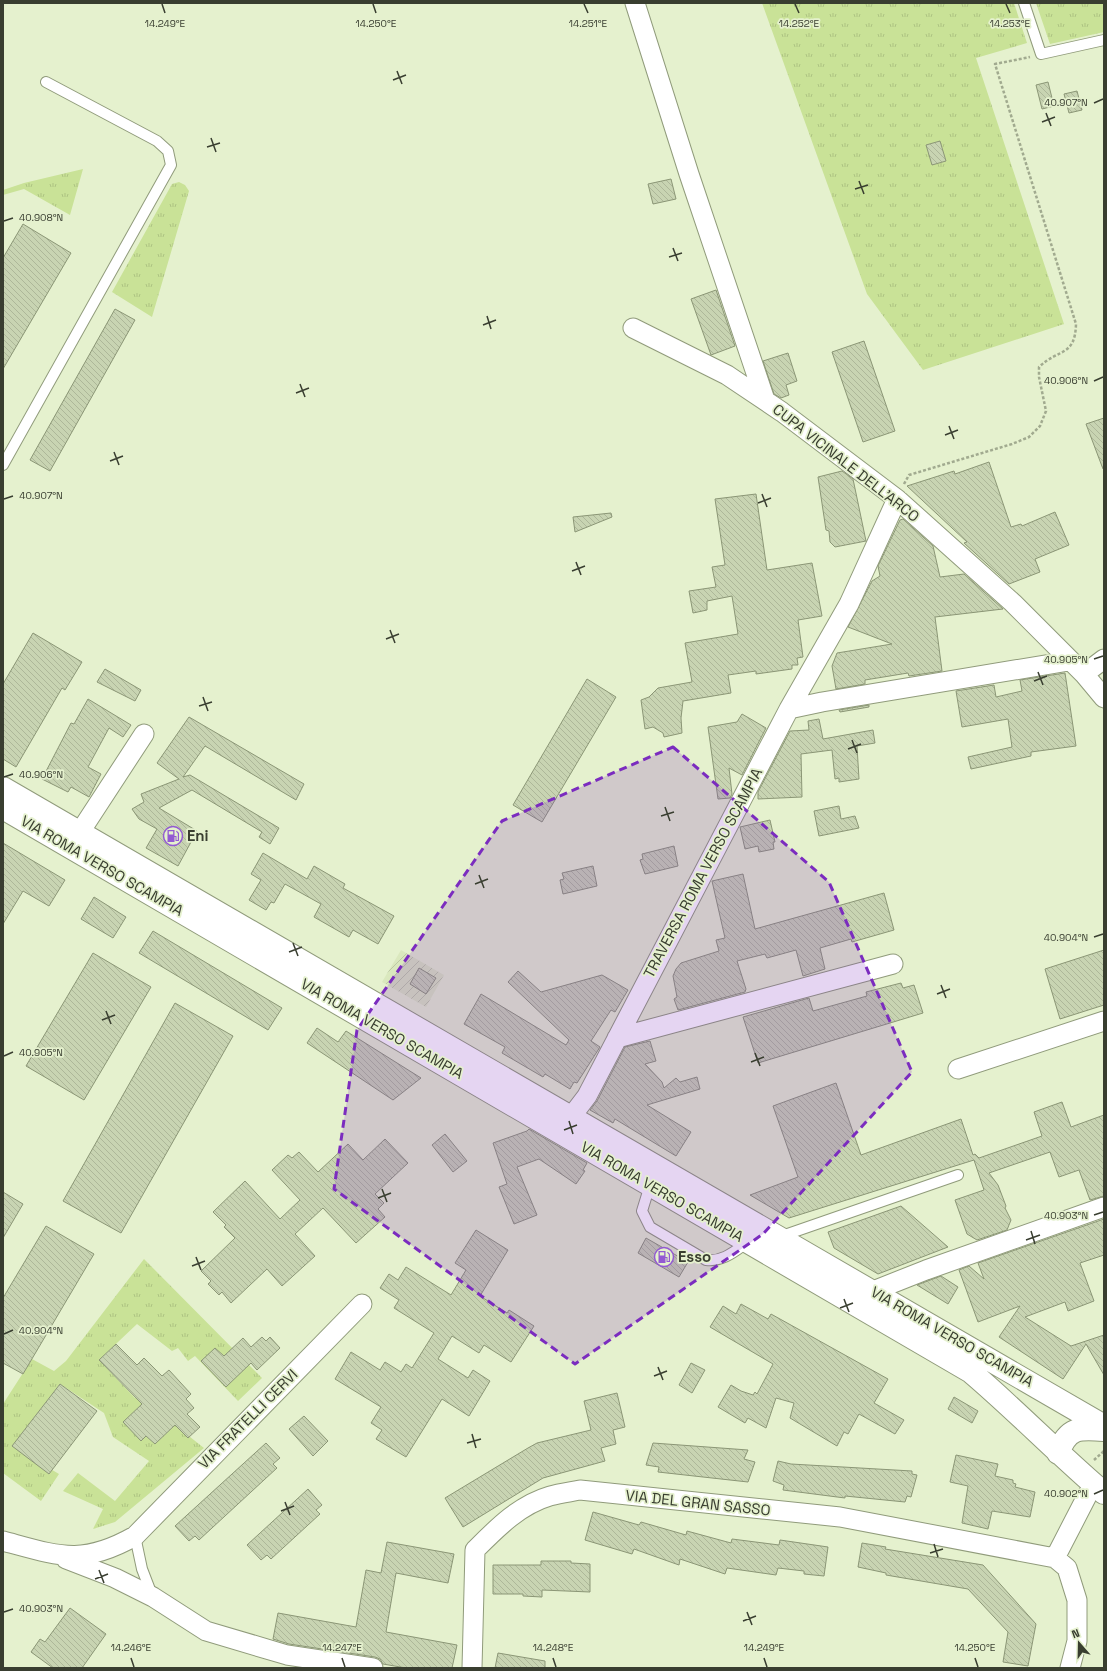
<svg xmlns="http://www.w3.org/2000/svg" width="1107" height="1671" font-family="'Space Grotesk',sans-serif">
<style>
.industrial{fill:url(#industrial-furrows)}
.grass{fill:url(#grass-tufts)}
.building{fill:url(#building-back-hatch);stroke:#8b9676}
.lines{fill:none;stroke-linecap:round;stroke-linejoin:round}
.service-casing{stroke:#909b7b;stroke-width:12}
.minor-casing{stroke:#909b7b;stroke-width:21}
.primary-casing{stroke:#909b7b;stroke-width:24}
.path{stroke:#a1aa8f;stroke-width:2.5;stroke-dasharray:3 2;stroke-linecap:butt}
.service{stroke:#fff;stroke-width:10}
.minor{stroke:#fff;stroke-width:19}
.primary{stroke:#fff;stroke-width:22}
.marked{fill:#7b2cbf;fill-opacity:0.2;stroke:#7b2cbf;stroke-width:3;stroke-dasharray:8 5;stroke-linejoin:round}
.ticks{fill:none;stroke:#393e30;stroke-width:1.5}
.labels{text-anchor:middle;stroke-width:3.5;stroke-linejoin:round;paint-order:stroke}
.street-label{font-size:15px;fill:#393e30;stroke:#e5f1ce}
.poi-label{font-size:15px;font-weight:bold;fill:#393e30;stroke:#e5f1ce;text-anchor:start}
.ticks-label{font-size:10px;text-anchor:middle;fill:#393e30;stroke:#e5f1ce;stroke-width:3.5;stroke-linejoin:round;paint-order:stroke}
</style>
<defs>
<pattern id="industrial-furrows" width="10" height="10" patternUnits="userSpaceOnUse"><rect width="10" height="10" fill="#dae8be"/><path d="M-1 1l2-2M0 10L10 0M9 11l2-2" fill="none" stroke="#bcc8a4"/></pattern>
<pattern id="grass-tufts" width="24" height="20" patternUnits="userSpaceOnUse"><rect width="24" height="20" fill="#c9e297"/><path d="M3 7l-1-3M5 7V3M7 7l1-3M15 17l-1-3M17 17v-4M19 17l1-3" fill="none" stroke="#adc382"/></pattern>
<pattern id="building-back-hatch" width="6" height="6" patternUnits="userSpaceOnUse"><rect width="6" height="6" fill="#c8d4b2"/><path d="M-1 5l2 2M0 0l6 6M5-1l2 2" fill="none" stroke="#adb799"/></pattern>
</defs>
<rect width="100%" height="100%" fill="#e5f1ce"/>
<path class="industrial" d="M401,950L444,975L426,1007L382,982Z"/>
<path class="grass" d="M762,3H1014L1027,43L976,58L1064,324L923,370L867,294Z
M1036,3H1104V32L1050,44Z
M83,169L70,215L24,189L3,195V190L24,183Z
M179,182L185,185L189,191L152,317L112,292L172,184Z
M144,1259L262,1378L238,1401L195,1356L188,1361L178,1348L172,1351L137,1324L99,1360L135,1398L143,1391L141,1441L146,1436L155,1444L175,1425L204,1448L115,1522L93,1529L103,1509L63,1491L78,1473L115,1501L149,1461L113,1437L104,1413L60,1384L12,1446L59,1474L41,1501L3,1473V1404L32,1359L54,1371L66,1361Z"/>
<path class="building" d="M1048,82L1054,106L1042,109L1036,85Z
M1077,91L1082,110L1069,113L1064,94Z
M940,141L946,161L932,165L926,145Z
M671,179L676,199L653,204L648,184Z
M23,224L71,253L3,369V258Z
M716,290L735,346L711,355L691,299Z
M115,309L135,320L50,471L30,460Z
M864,341L895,431L863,442L832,352Z
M788,353L797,381L786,385L789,395L781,398L774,394L763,361Z
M1104,418V468L1103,469L1086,424Z
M989,462L1011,527L1021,524L1022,526L1055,512L1069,545L1035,559L1040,572L1009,584L964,543L967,542L907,486L954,471L955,474Z
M842,471L853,479L866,541L835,547L830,542L829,531L826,530L818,477Z
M756,494L767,570L812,563L822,616L798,620L803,657L797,658L798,665H792V669L756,674V671L728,675L731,693L683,701L681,718L682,733L664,737L663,733L653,727L645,729L641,700L649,697L658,688L692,682L685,643L738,634L732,596L707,601V610L693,613L689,591L716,587L712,567L725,565L715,499Z
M611,513L612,517L575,532L573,517Z
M903,519L933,546L940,577L964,574L1003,609L935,617L942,671L909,676L908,673L865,680V684L836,689L832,666L837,653L892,644L848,627L872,581L880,576L878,566L900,520Z
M33,633L82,662L65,690L62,688L16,767L3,759V684Z
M105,669L141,690L135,701L97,682Z
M1065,673L1076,746L1031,752V756L971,769L968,757L1012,747L1008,719L962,727L956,691L994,685L996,697L1022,691L1020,680Z
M587,679L616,697L542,822L513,805Z
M88,699L131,725L123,737L109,728L88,767L101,774L89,797L71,787L68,792L42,779L71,723L74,724Z
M869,705V707L840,712L839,710Z
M742,714L766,728L742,775L729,768L732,794L730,798L718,799L708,727L737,722Z
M189,717L304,784L296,800L205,746L183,777L190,775L279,828L270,844L259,837L262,832L192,790L159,808L197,831L178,866L146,848L157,829L139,819L132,809L144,802L141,794L179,779L157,763Z
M819,719L823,739L873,730L875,743L857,746L859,779L839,782V778L835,779L832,750L801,754L802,797L758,799V792L790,731L809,730L808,721Z
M839,806L841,819L855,816L859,828L819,836L814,811Z
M770,820L775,842H773L774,849L759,852L758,846L745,849L740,827Z
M3,843L65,880L49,906L23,891L3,924Z
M674,846L678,866L645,874L640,860L643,859L642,854Z
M263,853L307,879L314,866L345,884L343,888L394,916L378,944L353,930L349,937L314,917L321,904L285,884L274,903L271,902L266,910L249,900L261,880L251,874Z
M593,866L597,886L563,894L560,880L564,879L562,873Z
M743,874L755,929L884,893L894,930L852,942L851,939L820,948L825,969L803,976L796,950L767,958L765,954L737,961L746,989L745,992L678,1010L674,999L677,997L673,976L676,969L681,963L719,951L716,940L725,938L712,881Z
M94,897L126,917L113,938L81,919Z
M153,931L282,1008L268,1030L139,953Z
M1104,950V1005L1060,1019L1045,969Z
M93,953L151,987L84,1100L26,1066Z
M419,968L436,978L426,994L410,984Z
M518,971L541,992L602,975L628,990L615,1012L611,1010L591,1041L600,1047L577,1083L574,1082L570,1089L545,1074L543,1077L502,1053L505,1047L464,1024L481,994L566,1045L569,1040L508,982Z
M901,983L903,988L914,985L923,1013L758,1063L743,1017L809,998L813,1011L867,996L866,992Z
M175,1003L233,1036L121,1233L63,1201Z
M317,1028L338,1042L346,1031L421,1078L393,1100L307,1043Z
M650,1041L656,1061L645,1064L662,1082L664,1088L676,1078L680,1082L697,1077L700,1089L647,1105L691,1132L676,1156L615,1119L613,1123L590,1110L597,1101L625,1047Z
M836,1083L861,1155L961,1119L973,1155L975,1154L979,1158L1042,1136L1034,1112L1062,1102L1071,1127L1104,1115V1196L1090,1200L1079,1170L1059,1177L1050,1152L989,1173L998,1185L1006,1206L1005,1208L1011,1220L1007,1230L977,1240L967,1234L955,1200L984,1190L974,1160L789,1218L750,1195L798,1177L773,1106Z
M529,1129L587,1163L583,1170L585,1171L576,1184L539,1159L517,1167L537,1215L514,1224L499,1187L507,1184L493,1143L527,1131Z
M445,1134L467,1161L453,1172L432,1145Z
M385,1139L408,1163L375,1194L384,1203L378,1209L385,1217L356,1243L323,1208L295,1234L315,1256L282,1286L267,1269L231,1303L222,1292L219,1295L208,1284L211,1281L201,1271L235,1238L224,1227L226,1225L213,1212L245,1181L280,1219L300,1200L272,1170L288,1155L292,1158L299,1152L318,1172L348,1144L363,1160Z
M3,1192L23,1204L3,1238Z
M901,1206L948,1247L878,1274L834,1248L828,1232Z
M1104,1219V1255L1080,1263L1094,1301L1068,1311L1065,1302L1025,1317L1071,1346L1104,1335V1375L1086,1344L1063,1379L999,1337L1020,1306L978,1322L959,1270L969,1266L984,1279L978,1263Z
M46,1226L94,1254L23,1374L3,1363V1298Z
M476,1230L508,1250L480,1296L507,1313L509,1310L534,1326L511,1362L484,1345L479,1353L452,1336L438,1359L468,1378L473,1370L490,1381L469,1416L442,1399L406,1457L376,1439L382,1430L371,1423L381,1407L335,1379L351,1352L380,1370L385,1362L401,1372L406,1364L412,1368L434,1333L394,1308L399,1300L380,1288L389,1274L398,1280L406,1267L451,1295L466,1270L455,1263Z
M646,1238L688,1262L679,1277L638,1253Z
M941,1276L958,1287L948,1304L917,1285Z
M741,1304L768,1319L771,1314L888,1379L874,1403L904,1420L895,1434L859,1414L848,1434L844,1432L837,1446L790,1418L794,1403L776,1398L766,1428L748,1418L745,1423L718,1407L731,1385L741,1391L753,1395L755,1392L757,1394L773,1364L710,1327L723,1306L736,1314Z
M262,1337L266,1341L270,1337L280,1348L257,1370L251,1363L226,1387L201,1361L215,1348L224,1356L243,1338L251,1347Z
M116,1344L137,1365L144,1358L162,1376L169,1370L191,1394L186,1399L194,1408L187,1414L200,1427L188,1438L175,1425L155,1444L146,1436L141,1441L123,1422L142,1404L99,1360Z
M691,1363L705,1370L692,1393L679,1385Z
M60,1384L97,1411L49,1474L12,1446Z
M617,1393L625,1427L613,1430L616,1444L601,1448L605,1461L543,1478L463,1527L445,1498L528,1448L537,1443L591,1430L584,1401Z
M954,1397L978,1411L972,1423L948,1409Z
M304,1416L328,1441L313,1456L289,1429Z
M266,1443L280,1458L273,1464L277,1468L199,1540L195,1536L189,1541L175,1526Z
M653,1443L748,1450L744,1459L755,1462L748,1482L658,1472L659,1467L646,1465Z
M956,1455L998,1464L995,1476L1013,1480V1483L1016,1484L1015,1487L1035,1492L1030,1517L992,1511L988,1529L962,1523L968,1486L950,1482Z
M778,1461L791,1464L912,1471V1474L917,1475L911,1497L907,1496L905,1502L845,1496V1498L783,1490L784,1485L773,1481Z
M308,1489L322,1505L316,1510L320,1514L271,1559L267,1555L261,1560L247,1545Z
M593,1512L639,1525L641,1522L686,1535L687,1531L731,1543L732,1539L779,1545L780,1540L828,1547L824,1576L804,1574V1571L778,1568L776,1575L727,1568L725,1574L680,1559L679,1565L634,1549L632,1554L585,1540Z
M387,1542L454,1554L448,1583L396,1573L386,1632L457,1645L452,1668H406L383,1664L380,1659L375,1657L289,1644L273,1639L278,1613L356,1627L366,1570L381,1573Z
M862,1543L886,1547L885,1549L983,1565L1036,1624L1028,1666L1003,1662L1008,1632L968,1589L886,1575V1573L858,1567Z
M541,1561H571V1563L590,1564V1592L542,1590V1597L523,1596V1594H493V1565H541Z
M70,1608L106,1634L82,1668H53L31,1652L40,1639L45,1642Z
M498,1653L545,1661V1668H495Z"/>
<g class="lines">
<defs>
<path id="service" d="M1024,3L1041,54L1104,40
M3,465L171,165L168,151L157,141L46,82
M650,1185L642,1211L650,1227L706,1260C723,1262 735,1251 748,1242
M779,1237L958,1175
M135,1536L142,1569L152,1595"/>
<path id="minor" d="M635,3L689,174L765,400
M633,328L727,375L782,412L897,499L1013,603L1084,674L1104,698
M1084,674L1104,659
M789,709L822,702L1069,661
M80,832L144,734
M617,1038L893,964
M958,1069L1104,1021
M571,1117L587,1096L789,709L849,604L897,499
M873,1291L926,1270L1104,1207
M3,1541C59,1556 82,1566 135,1536L362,1304
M1055,1558L1088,1494L1095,1485
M66,1559L115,1578L153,1597L206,1631L287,1655L373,1668
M472,1668L475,1550C496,1529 519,1505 550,1496C560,1493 570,1492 580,1490L840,1517L1055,1558L1067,1568L1077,1600V1641L1070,1668"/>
<path id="primary" d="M3,788L1104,1426
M3,808L971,1372C1017,1411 1058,1454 1104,1493
M1058,1453C1068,1427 1079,1428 1104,1430"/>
</defs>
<use href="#service" class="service-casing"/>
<use href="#minor" class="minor-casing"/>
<use href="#primary" class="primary-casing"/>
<path class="path" d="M904,484L909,475L1012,444L1029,437L1040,426L1046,411L1039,377V367C1059,348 1075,357 1076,324L995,64L1030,57
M1094,1460L1104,1451"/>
<use href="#service" class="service"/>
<use href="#minor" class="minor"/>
<use href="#primary" class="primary"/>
</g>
<path class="marked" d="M673,747L829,882L912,1072L763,1234L575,1364L334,1189L357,1030L502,821Z"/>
<path class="ticks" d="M162,4L165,13M373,4L376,13M584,4L588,13M795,4L799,13M1006,4L1010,13M397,71L402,84M393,80L406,75M1094,103L1103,99M1046,113L1051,126M1042,122L1055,117M211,138L216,152M207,147L220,143M859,181L864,194M855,189L868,185M4,221L13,218M673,248L678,261M669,257L682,253M487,316L491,329M483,325L496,320M1094,381L1103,377M300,384L305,397M296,393L309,388M949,426L954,439M945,435L958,430M114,452L119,465M110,461L123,456M762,494L767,507M4,499L13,496M758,503L771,498M576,562L581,575M572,571L585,566M390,630L395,643M386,639L399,634M1094,659L1103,656M1038,672L1043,685M1034,681L1047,676M203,697L208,711M199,706L212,702M852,740L857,753M848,749L861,744M4,777L13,774M665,807L670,821M661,816L674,812M479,875L484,888M475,884L488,879M1094,937L1103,934M293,943L298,956M289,952L302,947M941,985L946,998M937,994L950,989M106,1011L111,1024M102,1020L115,1015M755,1053L760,1066M4,1056L13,1052M751,1062L764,1057M569,1121L573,1134M564,1130L577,1125M382,1189L387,1202M378,1198L391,1193M1094,1215L1103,1212M1031,1231L1035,1244M1026,1240L1040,1235M196,1257L201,1270M192,1266L205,1261M844,1299L849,1312M840,1308L853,1303M4,1334L13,1330M658,1367L663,1380M654,1376L667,1371M472,1434L476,1448M467,1443L481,1439M1094,1494L1103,1490M285,1502L290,1515M281,1511L294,1506M934,1544L938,1557M930,1553L943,1549M99,1570L104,1583M95,1579L108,1574M4,1612L13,1609M747,1612L752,1625M743,1621L756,1616M131,1658L134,1667M342,1658L345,1667M553,1658L556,1667M764,1658L767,1667M975,1658L978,1667"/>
<defs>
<symbol id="fuel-ring" viewBox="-11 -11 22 22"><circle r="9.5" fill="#e5f1ce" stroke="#935ad2" stroke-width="1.5"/><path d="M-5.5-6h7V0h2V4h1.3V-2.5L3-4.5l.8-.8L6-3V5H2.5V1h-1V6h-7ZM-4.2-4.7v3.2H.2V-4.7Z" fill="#935ad2"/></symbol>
</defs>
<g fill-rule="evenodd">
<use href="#fuel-ring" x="162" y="825" width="22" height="22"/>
<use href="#fuel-ring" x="653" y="1246" width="22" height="22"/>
</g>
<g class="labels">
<g class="street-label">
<text transform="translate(846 463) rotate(38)" y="5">CUPA VICINALE DELL'ARCO</text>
<text transform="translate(102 866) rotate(30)" y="5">VIA ROMA VERSO SCAMPIA</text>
<text transform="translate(703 873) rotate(-62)" y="5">TRAVERSA ROMA VERSO SCAMPIA</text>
<text transform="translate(382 1029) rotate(30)" y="5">VIA ROMA VERSO SCAMPIA</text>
<text transform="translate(662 1192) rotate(30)" y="5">VIA ROMA VERSO SCAMPIA</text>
<text transform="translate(952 1337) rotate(30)" y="5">VIA ROMA VERSO SCAMPIA</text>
<text transform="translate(248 1419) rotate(-45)" y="5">VIA FRATELLI CERVI</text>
<text transform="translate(698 1503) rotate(6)" y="5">VIA DEL GRAN SASSO</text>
</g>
<g class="poi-label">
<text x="187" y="841">Eni</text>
<text x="678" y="1262">Esso</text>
</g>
</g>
<g class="ticks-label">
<text x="165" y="27">14.249°E</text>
<text x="376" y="27">14.250°E</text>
<text x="588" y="27">14.251°E</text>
<text x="799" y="27">14.252°E</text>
<text x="1010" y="27">14.253°E</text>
<text x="1066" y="106">40.907°N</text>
<text x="41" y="221">40.908°N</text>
<text x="1066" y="384">40.906°N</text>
<text x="41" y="499">40.907°N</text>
<text x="1066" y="663">40.905°N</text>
<text x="41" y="778">40.906°N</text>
<text x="1066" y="941">40.904°N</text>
<text x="41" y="1056">40.905°N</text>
<text x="1066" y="1219">40.903°N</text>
<text x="41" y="1334">40.904°N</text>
<text x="1066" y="1497">40.902°N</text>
<text x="41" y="1612">40.903°N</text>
<text x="131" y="1651">14.246°E</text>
<text x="342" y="1651">14.247°E</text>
<text x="553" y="1651">14.248°E</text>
<text x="764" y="1651">14.249°E</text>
<text x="975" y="1651">14.250°E</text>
</g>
<rect width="1107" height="1671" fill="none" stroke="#393e30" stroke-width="8"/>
<g transform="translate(1079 1643) rotate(340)" stroke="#e5f1ce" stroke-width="3" paint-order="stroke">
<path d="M0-3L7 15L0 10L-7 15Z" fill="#393e30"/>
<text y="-6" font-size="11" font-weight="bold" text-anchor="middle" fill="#393e30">N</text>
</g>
</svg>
